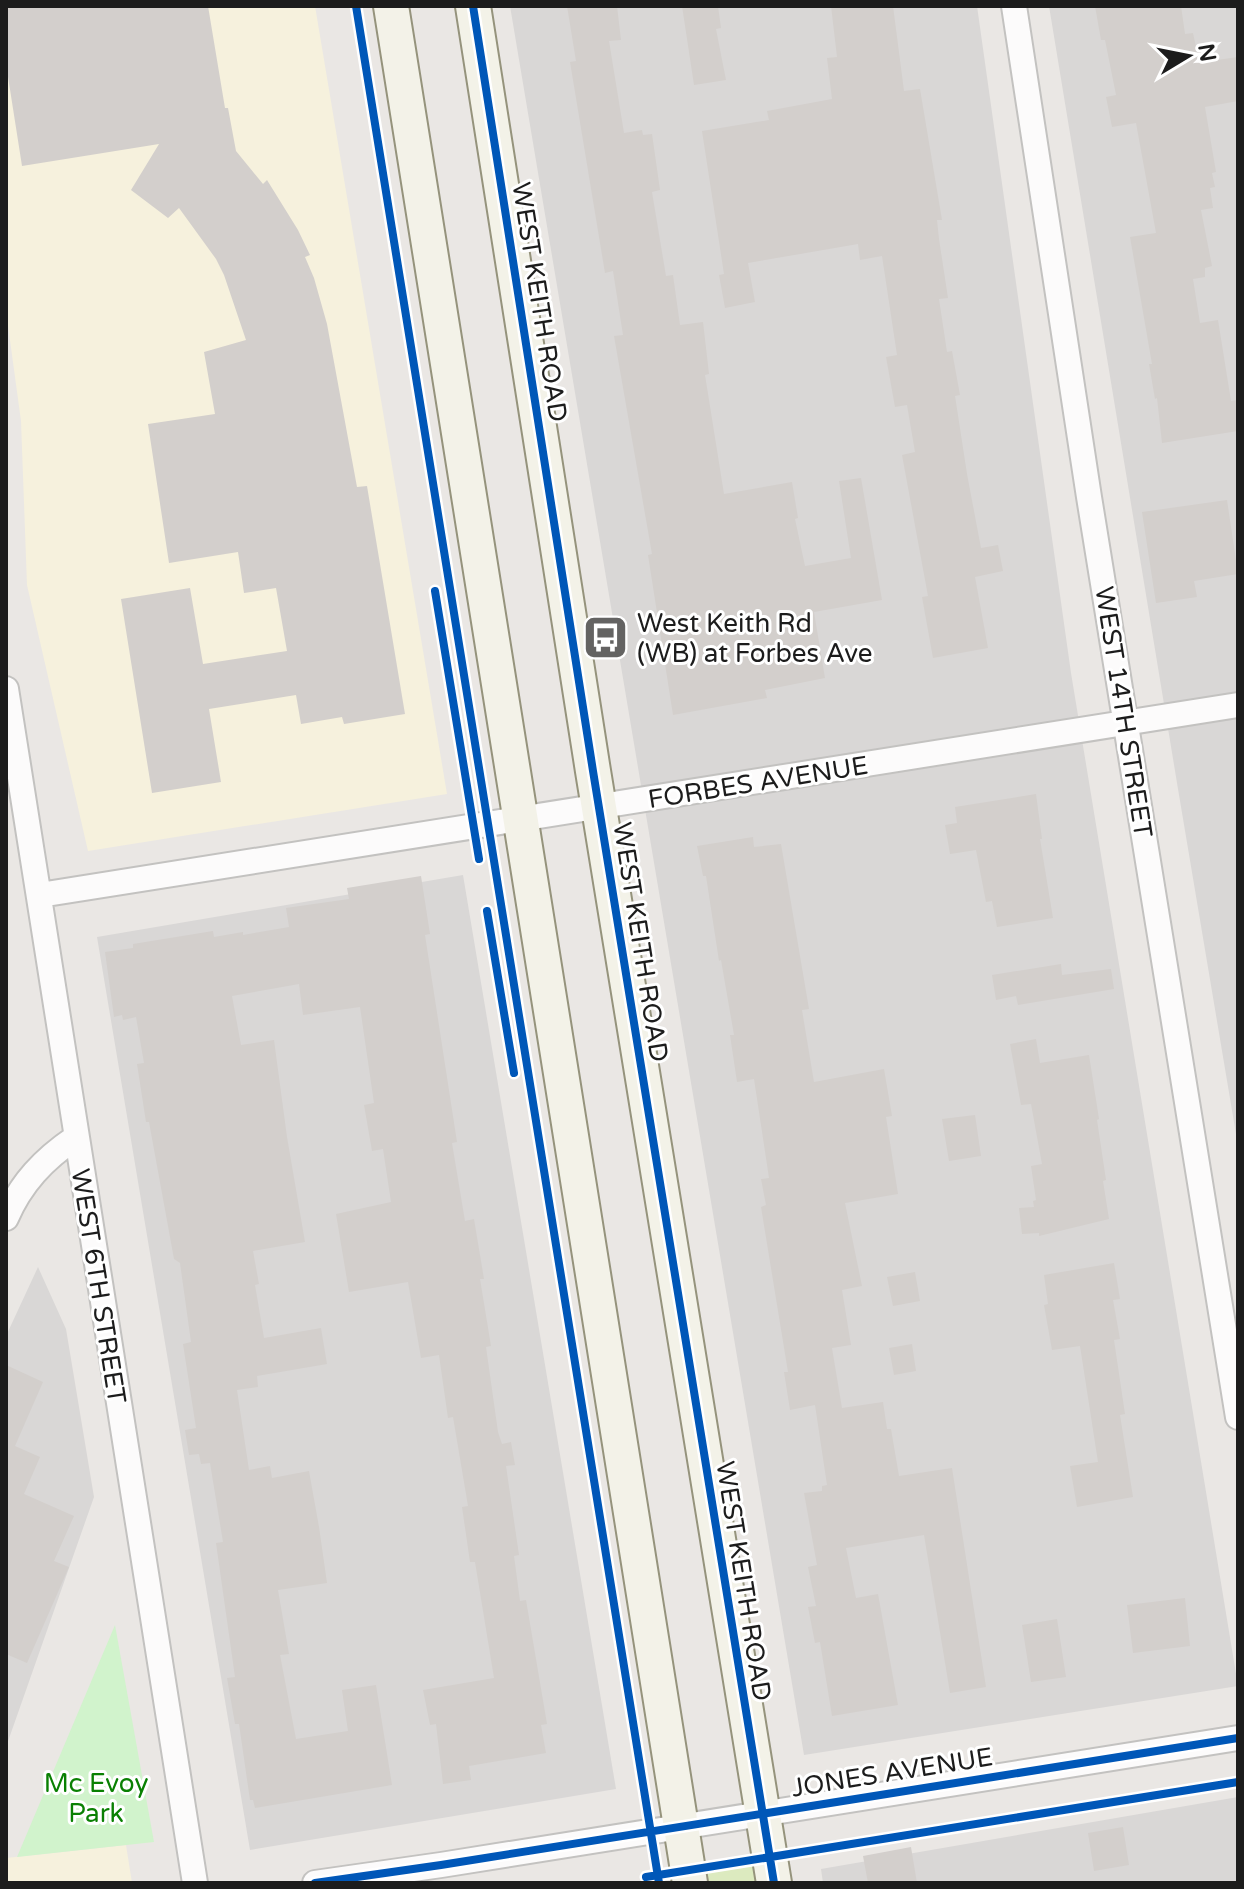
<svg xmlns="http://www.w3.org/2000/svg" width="1244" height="1889" font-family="'Varela Round',sans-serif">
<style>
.residential{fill:#d9d7d6}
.education{fill:#f6f1dd}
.grass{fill:#dceabf}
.park{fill:#d1f3cc}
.building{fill:#d3cfcc}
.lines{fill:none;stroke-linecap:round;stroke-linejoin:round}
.street-casing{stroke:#c3c2c0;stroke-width:28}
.secondary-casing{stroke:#95937c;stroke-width:38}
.street{stroke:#fcfbfb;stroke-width:24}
.secondary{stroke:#f3f2e8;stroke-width:34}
.cycleway-casing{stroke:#fff;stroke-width:13}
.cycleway{stroke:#0057b8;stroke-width:8}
.labels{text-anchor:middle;stroke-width:6;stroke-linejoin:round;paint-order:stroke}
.street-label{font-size:26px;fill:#1c1c1c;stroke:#fff}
.poi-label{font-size:26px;fill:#1c1c1c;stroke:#fff;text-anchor:start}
.park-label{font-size:26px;fill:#0a8003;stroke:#fff}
</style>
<rect width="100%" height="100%" fill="#eae7e4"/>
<path class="residential" d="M510,6H977L1071,673L1238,1686L804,1755Z
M1049,6H1238V1146L1178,789Z
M463,875L616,1789L250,1850L97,937Z
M38,1267L66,1329L94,1497L6,1747V1336Z
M1238,1797V1883H823L821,1869Z"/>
<path class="education" d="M6,6H315L447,794L88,851L27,585L21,421L6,311Z
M126,1845L132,1883H6V1858Z"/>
<path class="grass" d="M753,1865L756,1883H707L705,1873Z"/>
<path class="park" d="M115,1625L154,1842L17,1857Z"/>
<path class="building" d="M6,6H208L225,108H228L236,151L263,184L267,180L298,230L310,255L305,257L314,278L327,324L357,487L367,486L405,714L344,724L342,717L301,724L296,695L209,709L221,782L152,793L121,599L190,588L203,664L287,651L276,588L244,593L238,552L169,563L148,424L215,414L204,352L246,340L224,275L216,259L179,208L168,218L131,190L159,144L22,166L6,64Z
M567,6H617L621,40L609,41L624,133L642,130L643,135L652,134L660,190L652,192L666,276L673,275L680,325L703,322L709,374L705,375L724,494L792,482L798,518L795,519L805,566L851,558L839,481L861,478L882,600L814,612L825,678L765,690L767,698L673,715L648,555L652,554L614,336L623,335L613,271L605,273L570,62L576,61Z
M682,6H718L721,28L716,29L726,80L694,85Z
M831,6H893L904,91L920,89L942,220H937L939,239L948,298L939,299L947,352L952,351L960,395L955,396L967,474L981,548L998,545L1003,571L975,577L988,648L933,658L922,597L928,596L902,455L915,452L907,405L895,407L886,357L897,355L882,256L860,260L858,244L748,263L755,302L725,308L719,275L724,274L702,131L769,120L767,111L832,99L827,58L837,57Z
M1095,6H1181L1185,34L1193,33L1196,47L1201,46L1203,62L1238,57V101L1205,107L1216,172L1212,173L1215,187L1210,188L1213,208L1201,210L1212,266L1205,268V277L1193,279L1200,323L1218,320L1231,401L1238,400V431L1162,443L1157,398L1155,399L1149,364H1152L1130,237L1156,233L1136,123L1112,127L1106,97L1116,95L1105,40H1101Z
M1227,500L1238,574L1194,581L1197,597L1156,603L1142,512Z
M1036,794L1042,839H1040L1053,918L997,927L992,901L986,902L976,850L950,854L945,825L957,823L955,807Z
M753,837L754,847L781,844L809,1009L802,1010L814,1082L884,1069L892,1116L886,1117L898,1194L845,1203L862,1286L842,1290L851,1345L832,1348L842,1408L883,1402L887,1429H891L899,1476L952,1468L986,1687L950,1693L924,1535L846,1548L856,1598L878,1594L898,1705L832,1716L820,1642L815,1643L808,1607L816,1606L808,1567L817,1565L804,1493L822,1491V1486L827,1485L815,1405L790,1410L784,1372H788L761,1207L766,1205L761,1179L769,1178L754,1079L737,1082L730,1035H734L721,960L719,961L706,876H703L697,846Z
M421,876L430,934L425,935L457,1142L452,1143L465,1221L474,1219L484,1279H480L491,1346L486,1347L498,1432L502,1444L511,1442L515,1465L506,1466L519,1555L514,1556L520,1601L526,1600L547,1724L541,1725L546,1753L469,1766L471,1780L443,1784L436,1724L430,1725L423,1690L494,1678L475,1562H470L462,1507L468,1506L453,1417L448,1418L439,1355L421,1358L408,1282L349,1292L336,1214L391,1202L383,1149L372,1151L364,1105L374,1103L360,1007L303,1015L299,984L232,996L241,1045L274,1040L287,1137L305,1242L253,1251L259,1284L255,1285L264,1338L321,1328L327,1364L257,1376L258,1387L237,1390L249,1470L270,1466L272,1478L309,1471L319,1527L327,1583L278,1590L289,1654L280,1655L296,1739L348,1731L342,1690L376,1685L392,1785L255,1808L253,1800H250L239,1724H235L227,1678L235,1677L216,1543L223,1542L210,1463L201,1464L199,1454L189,1455L185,1430L196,1428L183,1344L191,1342L180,1263L174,1259L149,1122H146L137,1064L144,1063L136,1017L123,1020L122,1015L114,1017L105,952L133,948V944L213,931L214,937L243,932V935L289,927L286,908L349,899L347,888Z
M1061,964L1062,975L1111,969L1114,989L1018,1005L1016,996L996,1000L992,975Z
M1036,1039L1040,1063L1089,1055L1099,1119L1097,1120L1106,1180L1103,1181L1109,1219L1039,1236V1233L1022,1234L1019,1208L1034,1207L1033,1201L1036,1200L1031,1166L1042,1164L1031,1104L1021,1105L1010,1044Z
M975,1115L981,1156L949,1161L942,1119Z
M1114,1263L1120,1299L1113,1300L1120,1339L1114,1340L1125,1414L1120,1415L1133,1497L1077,1507L1070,1466L1098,1462L1080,1346L1052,1350L1044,1305L1048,1304L1044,1275Z
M915,1272L920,1301L893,1306L887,1277Z
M912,1344L916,1371L894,1375L889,1348Z
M6,1365L43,1382L15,1446L40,1457L24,1494L74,1516L54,1561L69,1567L27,1663L6,1654Z
M1185,1598L1190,1646L1133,1653L1127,1605Z
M1057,1619L1066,1677L1031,1682L1022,1625Z
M1123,1827L1129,1865L1094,1871L1088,1833Z
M911,1847L917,1883H868L863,1856Z"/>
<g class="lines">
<defs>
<path id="street" d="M1014,6L1089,497L1238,1417
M6,689L195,1883
M40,895L1238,705
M6,1218C21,1183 44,1159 75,1138
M315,1883L441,1865L1238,1738"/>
<path id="secondary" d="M391,6L690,1883
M473,6L593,771L774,1883"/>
</defs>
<use href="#street" class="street-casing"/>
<use href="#secondary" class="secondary-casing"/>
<use href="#street" class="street"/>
<use href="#secondary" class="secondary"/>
<defs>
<path id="cycleway" d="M356,6L659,1883
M473,6L593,771L774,1883
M435,591L479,859
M487,911L514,1073
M646,1877L1238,1782
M315,1883L441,1865L1238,1738"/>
</defs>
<use href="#cycleway" class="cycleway-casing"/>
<use href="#cycleway" class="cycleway"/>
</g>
<defs>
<symbol id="bus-square" viewBox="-11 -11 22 22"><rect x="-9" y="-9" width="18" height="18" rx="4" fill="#646362" stroke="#fff"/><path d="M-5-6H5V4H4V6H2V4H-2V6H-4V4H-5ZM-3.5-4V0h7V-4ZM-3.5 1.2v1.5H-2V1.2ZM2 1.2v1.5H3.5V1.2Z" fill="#fff"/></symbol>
</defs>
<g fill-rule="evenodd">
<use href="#bus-square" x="580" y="612" width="51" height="51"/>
</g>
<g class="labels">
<g class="street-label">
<text transform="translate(540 302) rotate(81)" y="9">WEST KEITH ROAD</text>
<text transform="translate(1124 712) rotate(81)" y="9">WEST 14TH STREET</text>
<text transform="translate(758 782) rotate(-9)" y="9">FORBES AVENUE</text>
<text transform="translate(641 942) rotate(81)" y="9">WEST KEITH ROAD</text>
<text transform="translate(99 1286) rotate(81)" y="9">WEST 6TH STREET</text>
<text transform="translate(744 1581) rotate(81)" y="9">WEST KEITH ROAD</text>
<text transform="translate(892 1772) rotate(-9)" y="9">JONES AVENUE</text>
</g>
<g class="poi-label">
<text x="637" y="632">West Keith Rd<tspan x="637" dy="30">(WB) at Forbes Ave</tspan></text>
</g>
<g class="park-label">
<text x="96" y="1792">Mc Evoy<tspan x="96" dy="30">Park</tspan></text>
</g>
</g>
<rect width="1244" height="1889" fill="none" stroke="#1c1c1c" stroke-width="16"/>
<g transform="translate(1188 56) rotate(80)" stroke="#ffffff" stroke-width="6" paint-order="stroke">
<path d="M0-6L14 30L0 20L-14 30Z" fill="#1c1c1c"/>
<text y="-12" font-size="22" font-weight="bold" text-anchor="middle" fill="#1c1c1c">N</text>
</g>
</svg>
